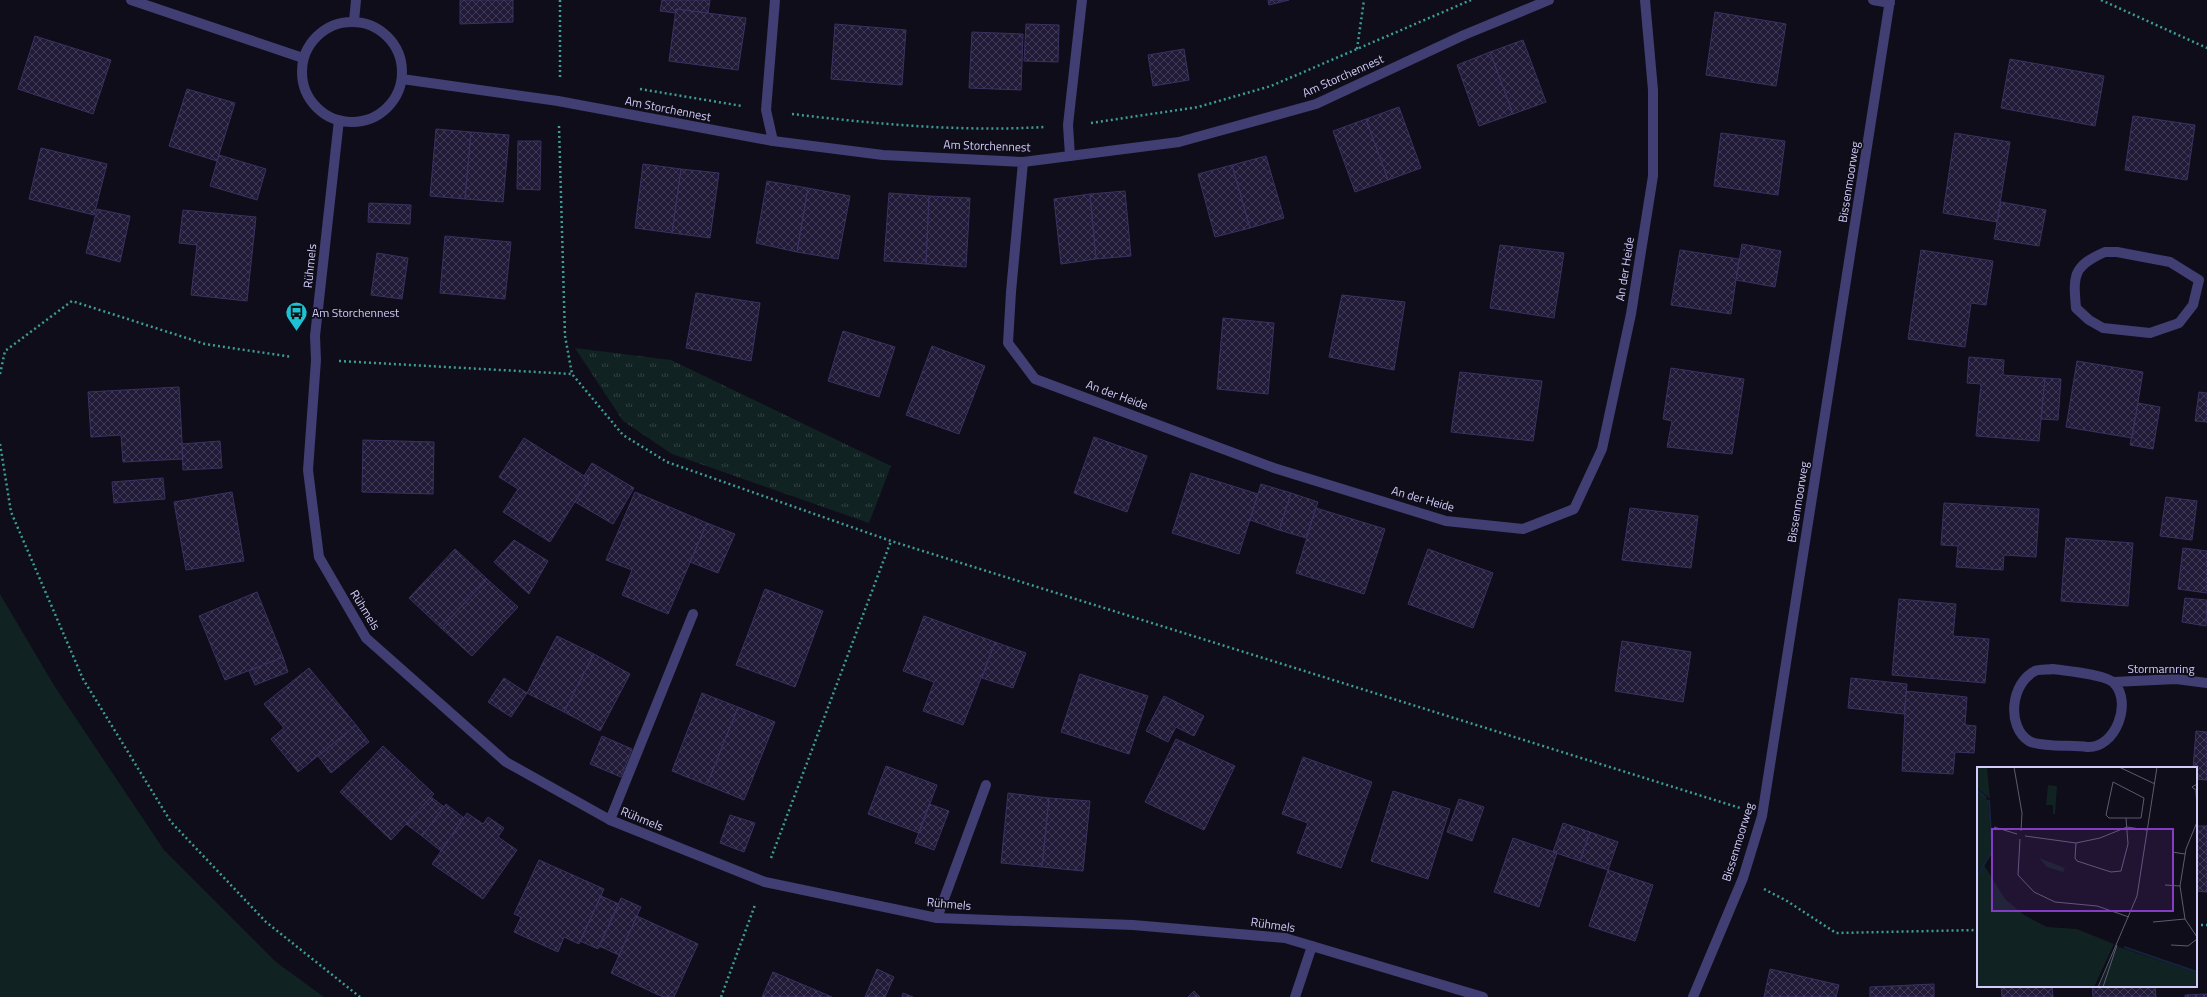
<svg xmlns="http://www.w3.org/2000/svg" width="2207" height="997" font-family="'Titillium Web',sans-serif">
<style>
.green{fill:#122}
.park{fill:url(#park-tufts)}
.building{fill:url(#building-cross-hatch);stroke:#3a3161}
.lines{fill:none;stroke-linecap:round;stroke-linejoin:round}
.path{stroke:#3c9d96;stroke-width:2.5;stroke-dasharray:2 3;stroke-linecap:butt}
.service{stroke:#403e72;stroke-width:10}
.minor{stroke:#403e72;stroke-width:10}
.labels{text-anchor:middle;stroke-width:3.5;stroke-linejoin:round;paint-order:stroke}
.street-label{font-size:12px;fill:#d1ccf8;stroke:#0f0d19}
.poi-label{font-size:12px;fill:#d1ccf8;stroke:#0f0d19;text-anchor:start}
.inset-river{fill:none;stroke:#13243c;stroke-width:2}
.inset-road{fill:none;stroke:#5d5972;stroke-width:1}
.view{fill:#843cc5;fill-opacity:0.15;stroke:#843cc5;stroke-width:2}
.inset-edge{fill:none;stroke:#d1ccf8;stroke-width:2}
</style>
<defs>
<pattern id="park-tufts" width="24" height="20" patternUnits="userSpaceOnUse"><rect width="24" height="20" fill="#122"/><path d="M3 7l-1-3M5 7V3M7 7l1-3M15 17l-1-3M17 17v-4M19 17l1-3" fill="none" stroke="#334143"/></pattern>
<pattern id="building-cross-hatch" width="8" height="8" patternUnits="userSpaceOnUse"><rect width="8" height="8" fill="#211b38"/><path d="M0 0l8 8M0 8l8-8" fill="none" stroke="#403b56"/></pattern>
</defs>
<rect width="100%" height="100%" fill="#0f0d19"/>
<path class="green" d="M0,594L55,687L164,850L276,962L324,997H0Z"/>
<path class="park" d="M575,348L671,360L891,466L869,523L672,454L623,421Z"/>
<path class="building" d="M460,0H513V22L460,24Z
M662,0H710L708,13L676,9V13L660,11Z
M1268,0H1289L1269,5Z
M676,9L746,18L738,70L669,61Z
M1715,12L1786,24L1776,86L1706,75Z
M835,24L906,30L902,85L831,79Z
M1026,24L1059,25L1058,62L1024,61Z
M972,32L1023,34L1021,90L969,88Z
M35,36L111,60L93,114L18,89Z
M1523,40L1546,102L1513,114L1490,52Z
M1184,49L1189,80L1153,86L1148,55Z
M1490,52L1513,114L1479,126L1457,65Z
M2010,59L2104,76L2095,126L2001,108Z
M187,89L235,103L217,161L169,146Z
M1399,107L1421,168L1388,180L1366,119Z
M2133,116L2195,125L2187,180L2125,170Z
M1366,119L1388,180L1355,192L1333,131Z
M436,129L471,132L465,199L430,196Z
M471,132L509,135L503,202L465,199Z
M1721,133L1785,141L1778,195L1714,186Z
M1955,133L2010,142L1997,222L1943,213Z
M518,141H541L540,190L517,189Z
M41,148L107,164L94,215L29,199Z
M219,155L266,169L257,200L210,186Z
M1266,156L1284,218L1250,228L1232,165Z
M643,164L681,169L672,233L635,228Z
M1232,165L1250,228L1215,237L1198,174Z
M681,169L719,173L710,238L672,233Z
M767,181L808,188L797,252L756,243Z
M808,188L850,196L838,259L797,252Z
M1125,191L1131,256L1096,259L1090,194Z
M889,193L929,196L926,264L884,261Z
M1090,194L1096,259L1061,264L1054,199Z
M929,196L970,198L966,267L926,264Z
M2001,202L2046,210L2039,246L1994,239Z
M369,203L411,205L410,224L368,222Z
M97,209L130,216L120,262L86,253Z
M183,210L256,217L247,301L191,295L197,245L179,243Z
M445,236L511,242L505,299L440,293Z
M1742,244L1781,251L1775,287L1736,280Z
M1500,245L1564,253L1554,318L1490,308Z
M1680,250L1739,259L1731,314L1671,305Z
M1921,250L1993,261L1986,305L1971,303L1965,347L1908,339Z
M377,253L408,258L402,299L371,295Z
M696,293L760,303L751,361L686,348Z
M1342,295L1405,302L1394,370L1329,357Z
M1223,318L1274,323L1268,394L1217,389Z
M843,331L895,347L879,397L828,381Z
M932,346L985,366L959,434L906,415Z
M1969,357L2004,360L2003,375L2045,378L2039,441L1976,436L1981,384L1967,383Z
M2077,361L2143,372L2132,438L2066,427Z
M1671,368L1744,379L1732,454L1667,447L1672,421L1663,419Z
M1460,372L1542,381L1533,441L1451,432Z
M2045,378L2061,379L2058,420L2041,419Z
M179,387L183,459L123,462L121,435L91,437L88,392Z
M2199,392L2207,393V422L2195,421Z
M2138,403L2160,407L2153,449L2130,445Z
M1094,437L1147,456L1127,512L1074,493Z
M524,438L589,479L550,542L503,512L518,489L499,477Z
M363,440L434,442L433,494L362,492Z
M220,441L222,468L183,470L182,444Z
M592,463L634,488L613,524L575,502L589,479L584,476Z
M1191,473L1258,494L1239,554L1172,533Z
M163,478L165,499L114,503L112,482Z
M1261,484L1291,493L1279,530L1250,520Z
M232,492L244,561L186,570L174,502Z
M635,492L707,523L668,614L622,595L632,570L606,560Z
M1291,493L1318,502L1306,538L1279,530Z
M2166,497L2197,501L2192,540L2160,536Z
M1944,503L2039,509L2036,557L2004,555L2003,570L1956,567L1958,546L1941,545Z
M1316,508L1385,529L1364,594L1296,573Z
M1630,508L1698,516L1691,568L1622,560Z
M707,523L735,534L718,573L690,562Z
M2066,538L2133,543L2128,606L2061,601Z
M514,540L548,561L529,594L494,562Z
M2183,548L2207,551V593L2178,589Z
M455,549L487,579L441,628L409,598Z
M1428,549L1493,573L1473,628L1408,604Z
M487,579L518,607L472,656L441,628Z
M765,589L823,611L795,687L736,665Z
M257,592L283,657L225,680L199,616Z
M2185,598L2207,600L2206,626L2182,622Z
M1899,599L1956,604L1953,636L1989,639L1985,683L1892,675Z
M924,616L995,642L963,725L923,711L934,682L903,671Z
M557,636L594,654L564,712L527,693Z
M1622,641L1691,652L1683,702L1615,691Z
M995,642L1026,653L1013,688L982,678Z
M594,654L630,674L600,731L564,712Z
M283,657L288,672L255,685L249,671Z
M309,668L356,725L298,772L271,739L284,728L264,704Z
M1080,674L1148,696L1129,754L1061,732Z
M504,678L527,693L511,717L488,702Z
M1851,678L1907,684L1904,714L1848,708Z
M1906,691L1967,697L1965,725L1976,726L1974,753L1955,752L1953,774L1902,771Z
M702,693L738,707L707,785L672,771Z
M1164,696L1204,716L1194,736L1176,727L1168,742L1146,731Z
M738,707L775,722L744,800L707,785Z
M356,725L369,742L331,773L318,756Z
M2196,731L2207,732V780L2196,779V768H2193Z
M602,736L632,749L621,777L590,764Z
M1176,739L1235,766L1204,830L1145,802Z
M383,746L434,794L391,840L340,792Z
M1303,757L1372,782L1341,868L1297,853L1308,823L1282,814Z
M886,766L937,785L919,833L868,814Z
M1393,791L1450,809L1428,879L1371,861Z
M1008,793L1049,798L1042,867L1001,863Z
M431,797L444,807L422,836L406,824Z
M1049,798L1090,801L1083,871L1042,867Z
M1459,799L1484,807L1472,841L1447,832Z
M446,804L464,818L441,851L422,836Z
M929,804L949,811L934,850L915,843Z
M467,813L483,824L488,817L504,828L498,837L517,850L483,899L432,864Z
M730,815L755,823L744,852L720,843Z
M1563,823L1590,832L1580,861L1553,852Z
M2196,826H2207V892L2196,891Z
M1590,832L1618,842L1608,870L1580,861Z
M1513,838L1557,853L1539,907L1494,892Z
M539,860L604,889L579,944L564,937L558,952L514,932L521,917L514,914Z
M1608,870L1653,885L1635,941L1589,926Z
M601,896L619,904L598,949L580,941Z
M621,898L641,907L619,955L599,946Z
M637,916L698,944L674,997H663L611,973Z
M877,969L894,977L885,997H865Z
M1770,969L1839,985L1836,997H1764Z
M773,972L832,997H762Z
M1934,984V997H1870V987Z
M2001,986H2052L2053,997H2002Z
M2092,986H2155L2156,997H2093Z
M1194,991L1200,997H1188Z
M903,993L913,997H902Z
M2207,994V997H2185V995Z"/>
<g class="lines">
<path class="path" d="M2101,0L2207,48
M1357,49L1364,0
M560,77V0
M640,89L742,106
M792,114C875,124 961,132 1044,127
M1091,123L1198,107L1271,86L1471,0
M559,126L565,336L572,374L623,435L667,462L891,541L1740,808
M339,361L572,374
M0,374L5,351L72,301L205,344L292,357
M0,444L11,512L83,679L171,822L266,922L360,997
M771,858L891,541
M1764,889L1787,901L1836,933L1978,930
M2196,925H2207
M721,997L755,905"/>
<path class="service" d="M773,141L766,110L775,0
M1070,156L1068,125L1082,0
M610,820L693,614
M937,918L986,785
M1295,997L1312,946"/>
<path class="minor" d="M131,0L303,58
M1873,0L1890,3
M354,21L356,0
M302 72a50 50 0 1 1 100 0a50 50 0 1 1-100 0Z
M402,79L558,101L773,141L883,155L1023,162L1179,142L1316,104L1464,35L1549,0
M339,120L315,336L316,360L308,470L319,557L366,638L506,762L610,820L765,882L937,918L1133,925L1285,938L1483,997
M1023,162L1011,292L1008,343L1035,379L1274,468L1446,521L1523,529L1574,509L1602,449L1631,314L1653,176V90L1645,0
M2105,252H2117L2170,262L2199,280L2193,305L2179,323L2150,333L2103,328L2089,320L2076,308C2073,275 2073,266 2105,252Z
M2053,669C2066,671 2105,674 2114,683C2133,703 2115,749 2087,747C2073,745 2040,747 2029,741C2006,726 2011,683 2035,671C2039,669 2048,670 2053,669Z
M2114,682L2176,679L2207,683
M1693,997L1743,878L1762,816L1890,0"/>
</g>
<defs>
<symbol id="bus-pin" viewBox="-11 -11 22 30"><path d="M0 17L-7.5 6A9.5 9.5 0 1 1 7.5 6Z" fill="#1dc2d3" stroke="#0f0d19"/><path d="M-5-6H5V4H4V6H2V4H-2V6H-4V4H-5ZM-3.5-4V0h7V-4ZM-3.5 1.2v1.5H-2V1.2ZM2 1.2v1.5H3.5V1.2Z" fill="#111"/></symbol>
</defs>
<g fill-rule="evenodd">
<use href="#bus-pin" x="284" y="300" width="25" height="34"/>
</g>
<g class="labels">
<g class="street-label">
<text transform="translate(1343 76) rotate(-24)" y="4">Am Storchennest</text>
<text transform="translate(668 109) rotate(11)" y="4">Am Storchennest</text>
<text transform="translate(987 146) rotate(2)" y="4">Am Storchennest</text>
<text transform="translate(1849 182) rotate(-81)" y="4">Bissenmoorweg</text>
<text transform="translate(310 266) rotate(-84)" y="4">Rühmels</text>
<text transform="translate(1625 269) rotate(-81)" y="4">An der Heide</text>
<text transform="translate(1117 395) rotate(20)" y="4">An der Heide</text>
<text transform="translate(1423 499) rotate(16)" y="4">An der Heide</text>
<text transform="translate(1798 502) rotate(-81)" y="4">Bissenmoorweg</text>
<text transform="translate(365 610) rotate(58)" y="4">Rühmels</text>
<text x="2161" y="673">Stormarnring</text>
<text transform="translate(642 819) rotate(22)" y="4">Rühmels</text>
<text transform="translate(1738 842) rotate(-73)" y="4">Bissenmoorweg</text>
<text transform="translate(949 904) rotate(5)" y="4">Rühmels</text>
<text transform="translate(1273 925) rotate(8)" y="4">Rühmels</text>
</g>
<g class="poi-label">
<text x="312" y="317">Am Storchennest</text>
</g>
</g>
<g transform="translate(1977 767)">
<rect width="220" height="220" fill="#0f0d19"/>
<path d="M0,0H10L13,32L0,21ZM71,18L80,19L78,47H76V38H69ZM0,24L11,33L14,84L0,107ZM7,98L28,132L47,148L70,160L100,162L137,177L117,220H0V111ZM139,179L220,206V220H122Z" fill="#122"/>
<path d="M62,91L88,101L86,105L70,100Z" fill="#122"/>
<path class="inset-river" d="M0,23L9,31M0,109L15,84L12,33M147,180L220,205"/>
<path class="inset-road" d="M37,0L45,46L44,64M142,0L178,17M220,17L215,20L220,24M219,24L220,42M220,55L209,82L203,119L208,152L220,170M17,60L40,67M48,69L99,76L123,71L150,60L170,63M43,72L41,108L57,125L78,135L120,139L152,150M99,76L98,91L100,94L134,105L144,104L151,77L149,51H132L129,48L136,15L167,31L164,51H149M195,85L208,87M188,118L203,119M176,155L208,152M194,178L211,179L220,172M121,220L160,129L180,0M126,220L140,178"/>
<path class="view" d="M15,62H196V144H15Z"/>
<rect width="220" height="220" class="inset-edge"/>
</g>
</svg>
